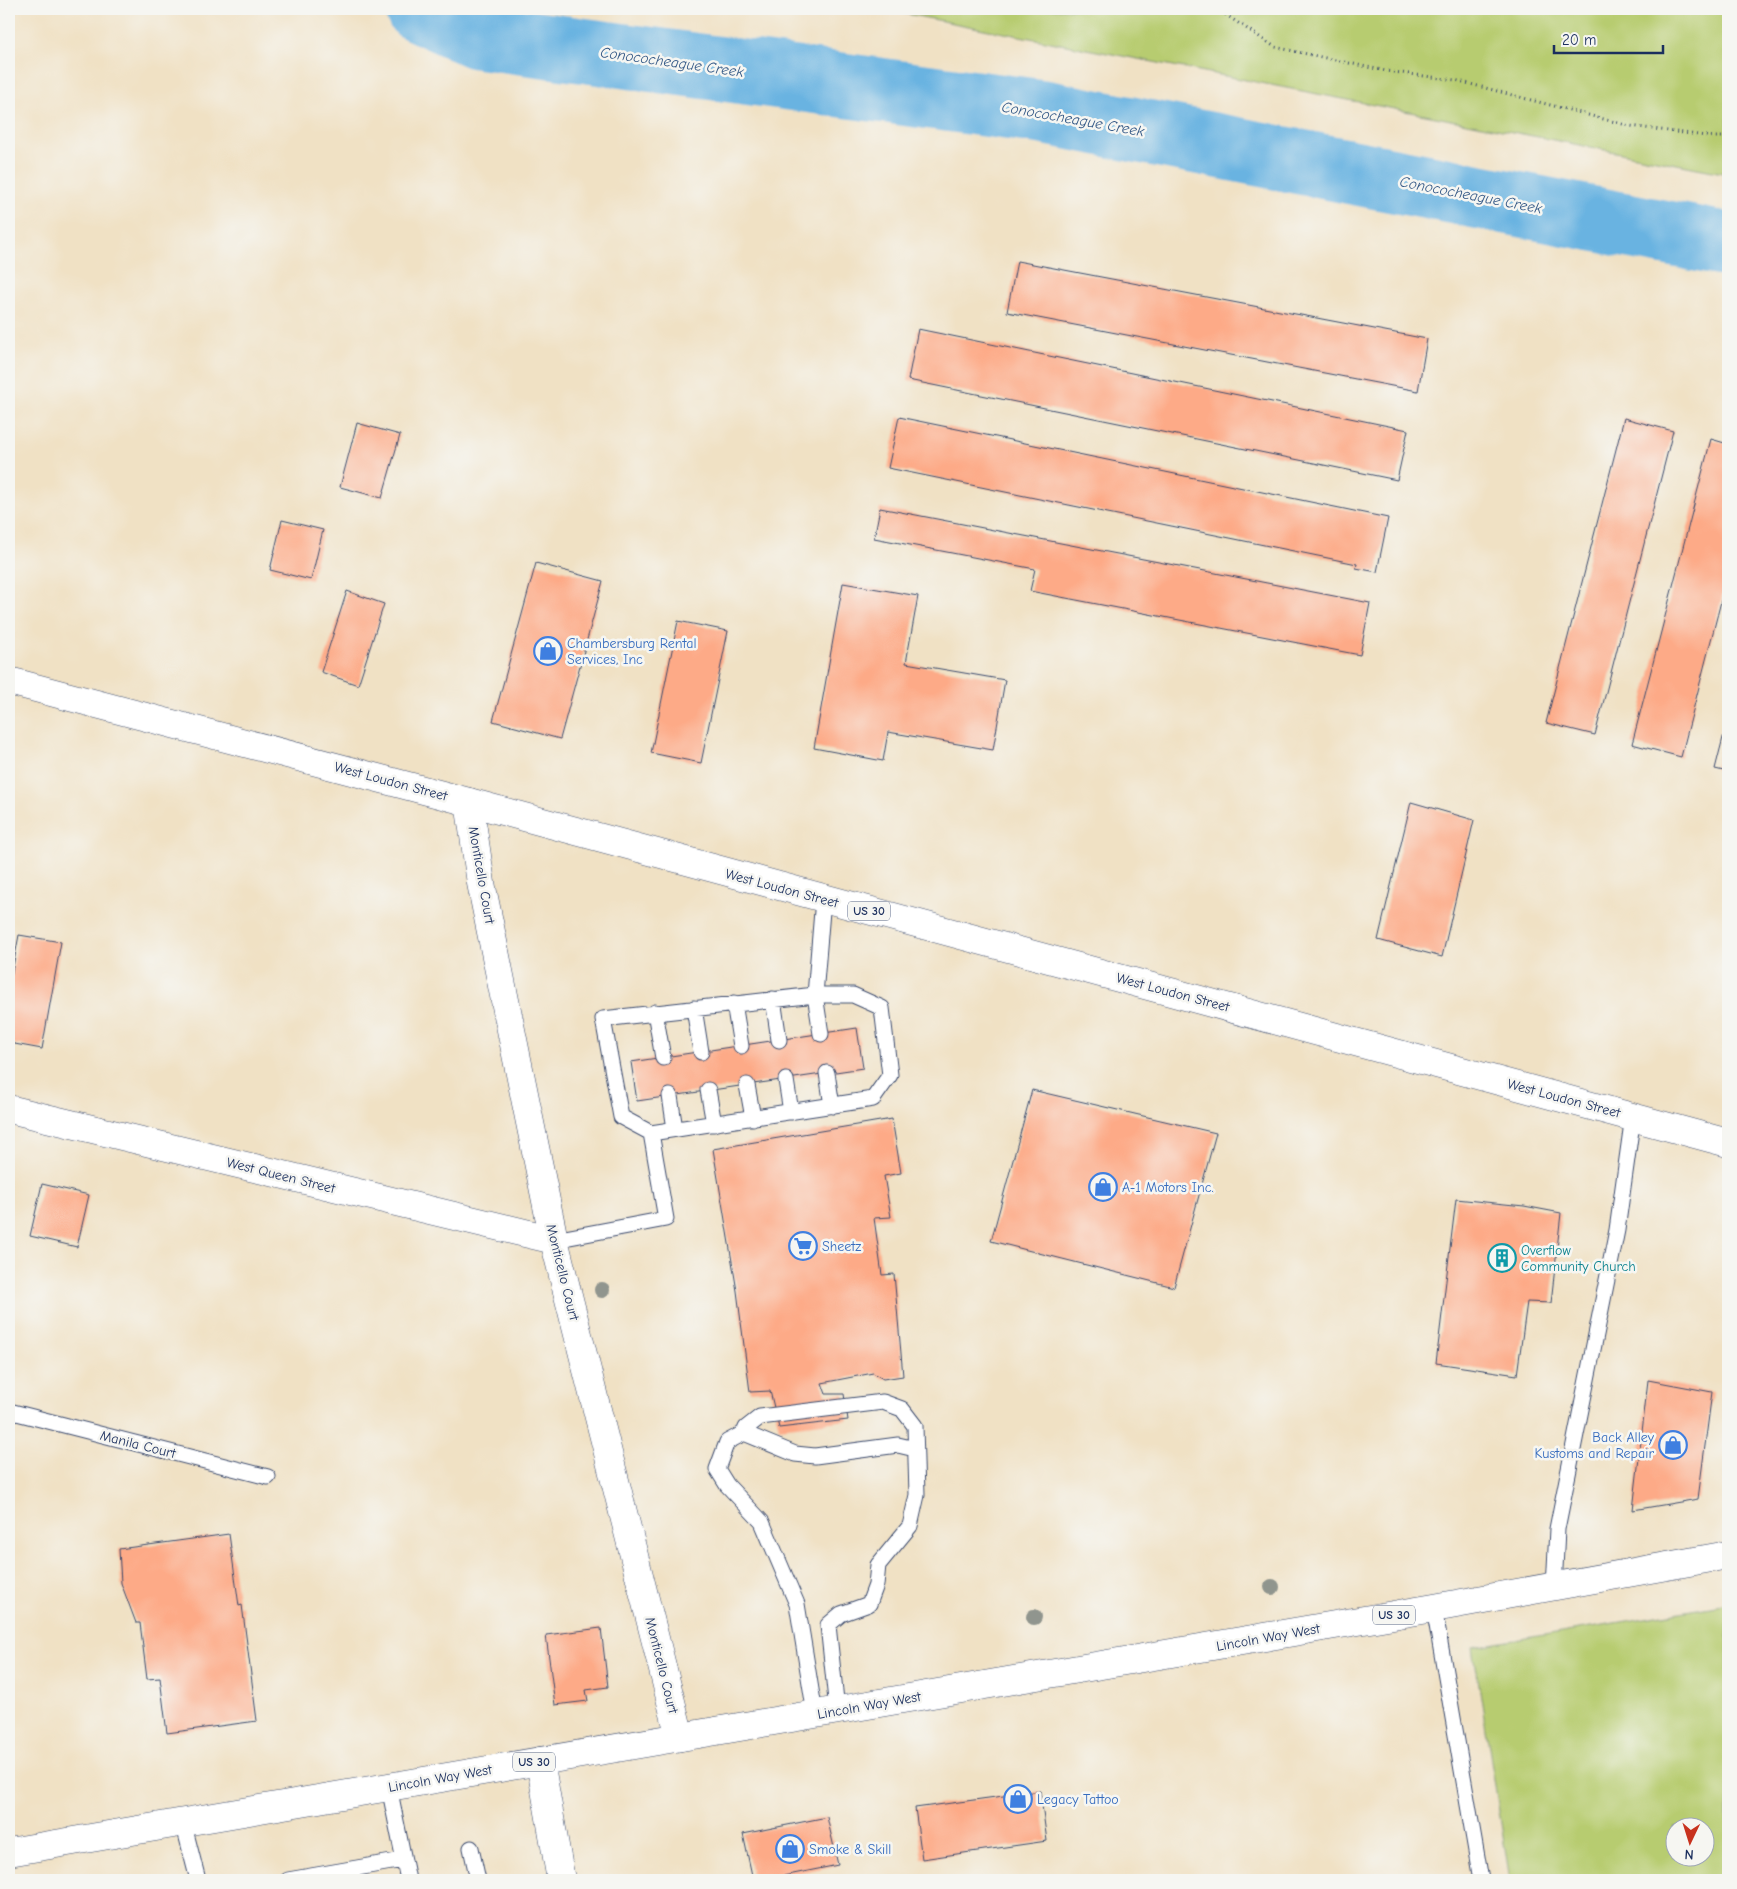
<svg xmlns="http://www.w3.org/2000/svg" width="1737" height="1889" font-family="'Comic Neue',sans-serif">
<style>
.green{fill:#b7cc70;stroke:#697e67;fill-rule:evenodd}
.lines{fill:none;stroke-linecap:round;stroke-linejoin:round}
.river{stroke:#69b3e1;stroke-width:65}
.building{fill:#fdaa87}
.service-casing{stroke:#3b4a6d;stroke-width:17}
.minor-casing{stroke:#3b4a6d;stroke-width:29}
.tertiary-casing{stroke:#3b4a6d;stroke-width:29}
.trunk-casing{stroke:#3b4a6d;stroke-width:29}
.path{stroke:#3b4a6d;stroke-width:3;stroke-dasharray:1 4;stroke-linecap:butt}
.service{stroke:#fff;stroke-width:15}
.minor{stroke:#fff;stroke-width:28}
.tertiary{stroke:#fff;stroke-width:28}
.trunk{stroke:#fff;stroke-width:28}
.tree{fill:#90958e}
.labels{text-anchor:middle;stroke-width:5;stroke-linejoin:round;paint-order:stroke}
.shield{fill:#f6f6f2;stroke:#5d6b8a;stroke-width:1}
.shield-label{font-size:12px;font-weight:bold;fill:#1b2f5e}
.shop-label{font-size:14px;fill:#366cbe;stroke:#f6f6f2;text-anchor:start}
.street-label{font-size:14px;fill:#1b2f5e;stroke:#f6f6f2}
.culture-label{font-size:14px;fill:#0d838f;stroke:#f6f6f2;text-anchor:start}
.water-label{font-size:15px;font-style:italic;fill:#325785;stroke:#f6f6f2}
</style>
<rect width="100%" height="100%" fill="#f6f6f2"/>
<filter id="ink" filterUnits="userSpaceOnUse"><feTurbulence type="fractalNoise" baseFrequency=".02" numOctaves="2"/><feDisplacementMap in="SourceGraphic" scale="10" xChannelSelector="R" yChannelSelector="G"/><feConvolveMatrix kernelMatrix="1 2 1 2 8 2 1 2 1" color-interpolation-filters="sRGB"/></filter>
<filter id="wash" filterUnits="userSpaceOnUse"><feTurbulence type="fractalNoise" baseFrequency=".0096" numOctaves="4" result="noise"/><feDisplacementMap in="SourceGraphic" scale="20" xChannelSelector="R" yChannelSelector="G"/><feGaussianBlur stdDeviation="1.12" result="paint"/><feColorMatrix in="noise" values="0 0 0 0 0 0 0 0 0 0 0 0 0 0 0 0 0 1.4 0 .05"/><feComposite in="paint" operator="in"/></filter>
<g filter="url(#wash)">
<rect width="100%" height="100%" fill="#f0e1c4"/>
<path class="green" d="M881,9H1728V174Z
M1728,1604V1880H1510L1473,1647ZM1674,1826H1704V1856H1674Z"/>
<g class="lines">
<path class="river" d="M417,9L476,36L1043,112L1728,245"/>
</g>
<g id="blocks">
<path class="building" d="M1017,261L1427,339L1418,391L1007,312Z
M918,329L1408,430L1397,480L908,380Z
M899,417L1388,518L1377,572L1356,568L1357,564L888,468Z
M1624,418L1673,431L1595,735L1546,723Z
M357,423L400,435L382,498L340,487Z
M1711,439L1728,444V574L1681,757L1632,744Z
M880,508L1370,603L1360,655L1030,591L1035,569L874,538Z
M282,520L323,530L311,580L270,570Z
M536,563L603,581L560,739L493,721Z
M843,583L918,596L906,663L1005,680L993,750L888,732L883,761L814,748Z
M347,591L384,604L358,685L321,672Z
M678,621L728,631L701,763L651,753Z
M1728,718V772L1715,769Z
M1411,802L1474,820L1442,957L1378,940Z
M19,935L61,942L42,1049L9,1043V988Z
M857,1028L863,1068L637,1101L631,1062Z
M1032,1090L1216,1133L1174,1287L991,1241Z
M892,1119L901,1173L884,1176L891,1217L874,1218L882,1275L894,1274L903,1376L883,1379L873,1373L822,1383L826,1394H844L848,1420L779,1428L770,1391L750,1392L737,1291L713,1149Z
M42,1184L89,1195L77,1247L30,1236Z
M1456,1199L1524,1206L1561,1213L1551,1303L1527,1302L1517,1375L1436,1363Z
M1648,1380L1712,1392L1698,1499L1633,1510Z
M229,1534L239,1606L242,1605L257,1721L167,1733L160,1678L147,1679L140,1623H136L121,1583L119,1549Z
M601,1628L608,1687L586,1690L588,1701L555,1705L546,1635Z
M1040,1791L1047,1841L922,1859L915,1808Z
M827,1817L838,1865L763,1880H753L743,1834Z"/>
</g>
</g>
<g filter="url(#ink)">
<use href="#blocks" fill-opacity="0" stroke="#3b4a6d" stroke-width="1"/>
<g class="lines">
<defs>
<path id="service" d="M773,999L779,1040
M734,1003L741,1046
M694,1008L701,1052
M655,1012L663,1058
M821,1034L815,995H853L882,1008L890,1075L873,1099L651,1133L621,1117L603,1019L815,995L823,899
M827,1073L832,1106
M786,1080L791,1112
M747,1085L753,1118
M708,1090L714,1124
M670,1096L675,1129
M554,1240L666,1219L651,1133
M9,1411L268,1477
M744,1433L795,1454L815,1456L898,1445L915,1449
M1554,1588L1557,1529L1617,1230L1633,1116
M1434,1608L1481,1880
M815,1714L797,1604L762,1522L727,1485L717,1469L727,1442L744,1433L746,1428L760,1417L883,1402L902,1409L915,1426L917,1495L910,1526L878,1565L876,1585L869,1604L841,1614L828,1625L837,1710
M389,1787L408,1880
M183,1822L198,1880
M471,1848L478,1880
M288,1880L403,1860"/>
<path id="minor" d="M469,802L481,883L554,1240L680,1737
M9,1109L554,1240"/>
<path id="tertiary" d="M540,1761L561,1880"/>
<path id="trunk" d="M9,681L469,802L1728,1143
M9,1852L1434,1608L1728,1555"/>
</defs>
<use href="#service" class="service-casing"/>
<use href="#minor" class="minor-casing"/>
<use href="#tertiary" class="tertiary-casing"/>
<use href="#trunk" class="trunk-casing"/>
<path class="path" d="M1217,9L1275,47L1386,71L1455,80L1630,126L1714,137H1728"/>
<use href="#service" class="service"/>
<use href="#minor" class="minor"/>
<use href="#tertiary" class="tertiary"/>
<use href="#trunk" class="trunk"/>
</g>
<g class="tree">
<circle cx="602" cy="1290" r="8"/>
<circle cx="1272" cy="1587" r="8"/>
<circle cx="1034" cy="1617" r="8"/>
</g>
</g>
<defs>
<symbol id="shop-ring" viewBox="-11 -11 22 22"><circle r="9.5" fill="#f6f6f2" stroke="#3f7fe0" stroke-width="1.5"/><path d="M-5-2.5h2.3a2.7 3.5 0 0 1 5.4 0H5L5.5 6h-11ZM-1.5-2.5h3a1.5 2.3 0 0 0-3 0Z" fill="#3f7fe0"/></symbol>
<symbol id="supermarket-ring" viewBox="-11 -11 22 22"><circle r="9.5" fill="#f6f6f2" stroke="#3f7fe0" stroke-width="1.5"/><path d="M-6-5.5h2.5l.6 2H6L4.5 2H-2.5L-4.4-4H-6ZM-1.5 3.2a1.3 1.3 0 1 0 .1 0ZM3 3.2a1.3 1.3 0 1 0 .1 0Z" fill="#3f7fe0"/></symbol>
<symbol id="building-ring" viewBox="-11 -11 22 22"><circle r="9.5" fill="#f6f6f2" stroke="#0f9aa8" stroke-width="1.5"/><path d="M-4-6H4V6H1V3H-1V6H-4ZM-2.5-4.3h1.7v1.8h-1.7ZM.8-4.3h1.7v1.8H.8ZM-2.5-1h1.7V.8h-1.7ZM.8-1h1.7V.8H.8Z" fill="#0f9aa8"/></symbol>
</defs>
<g fill-rule="evenodd">
<use href="#shop-ring" x="532" y="635" width="32" height="32"/>
<use href="#shop-ring" x="1087" y="1171" width="32" height="32"/>
<use href="#supermarket-ring" x="787" y="1230" width="32" height="32"/>
<use href="#building-ring" x="1486" y="1242" width="32" height="32"/>
<use href="#shop-ring" x="1657" y="1429" width="32" height="32"/>
<use href="#shop-ring" x="1002" y="1783" width="32" height="32"/>
<use href="#shop-ring" x="774" y="1833" width="32" height="32"/>
</g>
<g class="labels">
<g class="shield">
<rect x="848" y="901.5" width="42" height="19" rx="4"/>
<rect x="1373" y="1605.5" width="42" height="19" rx="4"/>
<rect x="513" y="1752.5" width="42" height="19" rx="4"/>
</g>
<g class="shield-label">
<text x="869" y="915">US 30</text>
<text x="1394" y="1619">US 30</text>
<text x="534" y="1766">US 30</text>
</g>
<g class="shop-label">
<text x="567" y="648">Chambersburg Rental<tspan x="567" dy="16">Services, Inc</tspan></text>
<text x="1122" y="1192">A-1 Motors Inc.</text>
<text x="822" y="1251">Sheetz</text>
<text x="1654" y="1442" text-anchor="end">Back Alley<tspan x="1654" dy="16">Kustoms and Repair</tspan></text>
<text x="1037" y="1804">Legacy Tattoo</text>
<text x="809" y="1854">Smoke &amp; Skill</text>
</g>
<g class="street-label">
<text transform="translate(391 781) rotate(15)" y="5">West Loudon Street</text>
<text transform="translate(482 875) rotate(80)" y="5">Monticello Court</text>
<text transform="translate(782 888) rotate(15)" y="5">West Loudon Street</text>
<text transform="translate(1173 992) rotate(15)" y="5">West Loudon Street</text>
<text transform="translate(1564 1098) rotate(15)" y="5">West Loudon Street</text>
<text transform="translate(281 1175) rotate(14)" y="5">West Queen Street</text>
<text transform="translate(563 1272) rotate(76)" y="5">Monticello Court</text>
<text transform="translate(138 1444) rotate(14)" y="5">Manila Court</text>
<text transform="translate(1268 1637) rotate(-10)" y="5">Lincoln Way West</text>
<text transform="translate(662 1665) rotate(76)" y="5">Monticello Court</text>
<text transform="translate(869 1705) rotate(-10)" y="5">Lincoln Way West</text>
<text transform="translate(440 1778) rotate(-10)" y="5">Lincoln Way West</text>
</g>
<g class="culture-label">
<text x="1521" y="1255">Overflow<tspan x="1521" dy="16">Community Church</tspan></text>
</g>
<g class="water-label">
<text transform="translate(672 62) rotate(8)" y="5">Conococheague Creek</text>
<text transform="translate(1073 119) rotate(10)" y="5">Conococheague Creek</text>
<text transform="translate(1471 195) rotate(11)" y="5">Conococheague Creek</text>
</g>
</g>
<rect width="1737" height="1889" fill="none" stroke="#f6f6f2" stroke-width="30"/>
<g transform="translate(1690 1842) rotate(184)"><circle r="24" fill="#f6f6f2" stroke="#9ea6b7"/>
<path d="M0-4L9 19L0 12L-9 19Z" fill="#c8321e"/>
<text y="-8" font-size="14" font-weight="bold" text-anchor="middle" fill="#1b2f5e">N</text>
</g>
<path d="M1554 45v8h109v-8" fill="none" stroke="#1b2f5e" stroke-width="2.5"/>
<text x="1562" y="45" font-size="15" fill="#1b2f5e" stroke="#f6f6f2" stroke-width="4" paint-order="stroke">20 m</text>
</svg>
